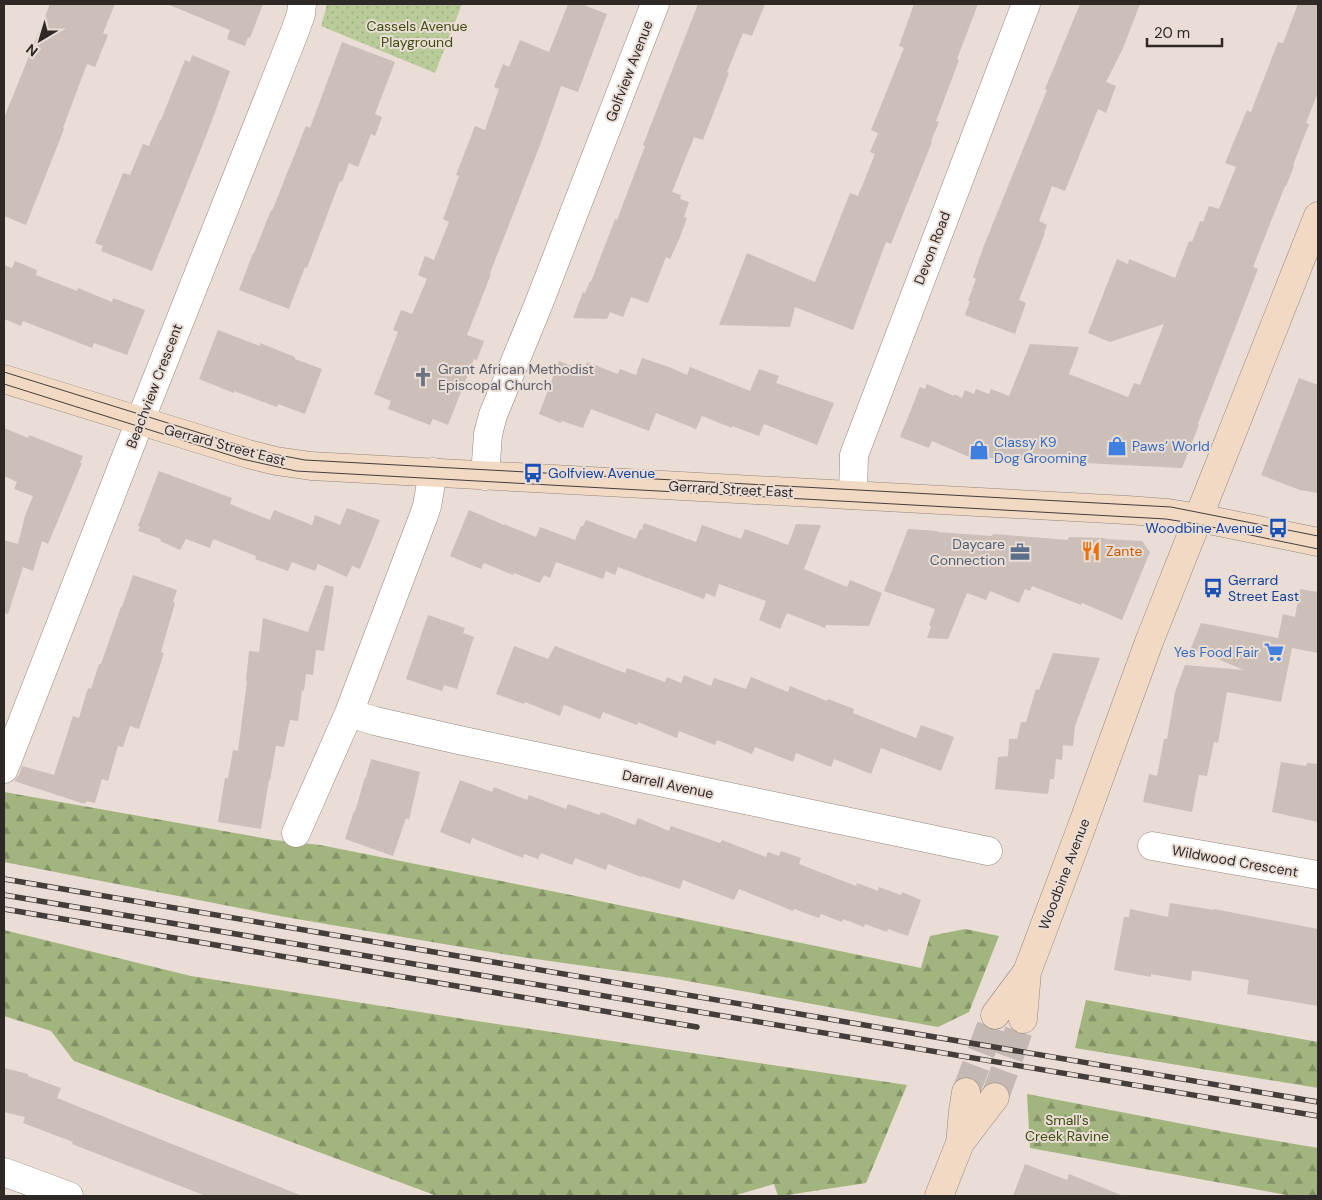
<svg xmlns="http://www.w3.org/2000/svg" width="1322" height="1200" font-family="'DM Sans',sans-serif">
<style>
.green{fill:url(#green-dots)}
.forest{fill:url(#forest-firs)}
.building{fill:#cbbfb8}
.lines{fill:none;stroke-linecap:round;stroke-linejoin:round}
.secondary-tunnel{stroke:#c4b9b2;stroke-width:28;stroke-dasharray:28 14;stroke-linecap:butt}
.street-casing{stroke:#91867f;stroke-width:29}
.secondary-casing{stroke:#91867f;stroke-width:29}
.street{stroke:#fff;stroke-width:28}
.secondary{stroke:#f1d9c4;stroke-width:28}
.tram{stroke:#433d3b;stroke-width:1}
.rail-casing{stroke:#433d3b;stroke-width:5.5}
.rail{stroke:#e9ddd5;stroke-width:4;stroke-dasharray:11;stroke-linecap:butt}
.labels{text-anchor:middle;stroke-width:4;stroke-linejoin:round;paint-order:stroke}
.park-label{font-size:14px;fill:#3d4d10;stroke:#e9ddd5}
.street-label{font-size:14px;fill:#2e2927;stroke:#e9ddd5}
.worship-label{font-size:14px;fill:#5b616d;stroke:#e9ddd5;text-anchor:start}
.shop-label{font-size:14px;fill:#366cbe;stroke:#e9ddd5;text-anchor:start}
.transit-label{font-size:14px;fill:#164399;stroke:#e9ddd5;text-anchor:start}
.service-label{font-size:14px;fill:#4e5e75;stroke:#e9ddd5;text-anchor:end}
.food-label{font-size:14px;fill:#c56008;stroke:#e9ddd5;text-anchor:start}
</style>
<defs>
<pattern id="green-dots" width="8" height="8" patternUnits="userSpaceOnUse" patternTransform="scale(1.25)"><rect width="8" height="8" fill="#b9cb98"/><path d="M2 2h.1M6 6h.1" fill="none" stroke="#9fae83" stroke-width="1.8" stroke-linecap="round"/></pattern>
<pattern id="forest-firs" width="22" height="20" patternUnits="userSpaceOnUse" patternTransform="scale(1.25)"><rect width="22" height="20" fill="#a2b57e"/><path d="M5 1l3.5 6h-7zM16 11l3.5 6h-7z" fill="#849367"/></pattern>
</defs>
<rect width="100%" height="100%" fill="#e9ddd5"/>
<path class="green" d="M326,4H462L435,73L321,26L326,9Z"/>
<path class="forest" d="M4,792L274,840L320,845L566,894L921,968L930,936L965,929L999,936L969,1012L938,1027L671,978L521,957L285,917L4,862Z
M4,930L191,976L477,1021L907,1085L866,1183L781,1196H778L774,1184L733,1196H437L74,1061L51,1031L4,1016Z
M1086,1000L1318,1042V1088L1075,1048Z
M1027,1094L1230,1133L1318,1148V1196H1292L1030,1148Z"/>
<path class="building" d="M50,4H115L103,33L108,35L95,67L87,64L63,128L64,129L26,225L4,216V118Z
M167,4H263L250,38L248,37L245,46L227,39L230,30Z
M568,4H581L607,14L578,92L561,86L540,145L490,273L491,274L467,335L484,341L477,360L474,359L448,425L433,419L430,425L388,409L391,401L374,394L398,332L393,330L401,310L412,314L427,279L418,275L425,256L434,260L449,222L443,219L459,176L456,175L475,126L485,130L499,89L494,87L503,64L509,67L520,40L549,52Z
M698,4H765L752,36L743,33L727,72L729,73L703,140L694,137L672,192L681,195L680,199L689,202L684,217L687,218L680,237L670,259L666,257L648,303L631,297L623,317L610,312L607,319L573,318L583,292L585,293L590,281L591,282L615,219L617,220L645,146L643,145Z
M914,4H978L957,59L959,60L936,121L939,122L931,141L932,142L891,244L886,242L853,330L795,307L790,327L719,325L747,253L815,282L850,193L858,196L875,154L870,152L878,133L871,130L904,48L899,46Z
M1080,4H1140L1123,48L1106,82L1116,86L1106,113L1098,109L1065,191L1052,186L1039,221L1047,225L1044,233H1045L1019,300L1026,303L1015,334L965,315L970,301H968L976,279L973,277L983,248L1047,90L1045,89Z
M1298,4H1318V92L1306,123L1309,124L1293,165L1294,166L1286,186H1285L1253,267L1258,269L1198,424L1199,425L1182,468L969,457L932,441L929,448L900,437L920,387L925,389L927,384L954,396V394L962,398L965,390L974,394L976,389L989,394L991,389L1009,396L1030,344L1079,347L1069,374L1128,397L1134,383L1140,385L1164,324L1110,342L1088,333L1117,259L1128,264L1129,259L1175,278L1189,241L1192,242L1200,221L1203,222L1209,206L1219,209L1236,167L1225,163L1247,110L1251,112L1278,42L1283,43Z
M342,42L395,62L375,114L382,117L375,136L371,134L358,167L349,163L342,182L340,181L307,268L305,267L289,309L239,290L253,253H254L271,210L272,211L306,126L310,128Z
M192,55L230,71L208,131L152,271L101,251L103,246L95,243L123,173L130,175L143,144L149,146L160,120H161L185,60L190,62Z
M15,261L37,270L36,275L77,291L78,288L112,302L113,298L145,310L127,355L94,343L92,348L23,321L21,326L4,319V265L12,268Z
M218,330L260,346V343L295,357V359L322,369L305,414L278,404L277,407L234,391V393L199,379Z
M642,358L669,367L687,375L690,367L750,391L759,369L779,376L776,383L834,403L817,445L764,424L759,436L732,426V428L702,416L696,429L656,413L649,431L591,409L583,428L562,421L561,423L539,414L559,361L583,371L587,362L618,374L620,369L636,375Z
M1299,378L1318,385V493L1300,490L1261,475Z
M4,428L28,438L29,435L83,456L80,463H82L48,544L42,541L33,571L23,567L8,614L4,613V540L18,544L25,516L33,496L14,489L17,482L4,476Z
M159,471L232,498L230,504L270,520L274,510L312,525L315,515L340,525L347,508L380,520L360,569L352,566L347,577L318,564L315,571L292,562L288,571L255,559L256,556L213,539L210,548L186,539L180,550L160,541L161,539L138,531L140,527L138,526Z
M469,510L504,525V524L536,537L540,527L575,540L581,526H583L586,520L636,539L640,529L642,530L644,523L696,542L702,525L741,539L745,529L788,545L796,524L821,525L804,569L847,587L850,580L882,593L869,626L826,625L825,628L787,613L780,629L759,620L766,601L719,584L715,597L706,593L704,599L618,567L615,575L606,571L603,579L556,562L550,578L544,575L540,583L514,573L513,575L484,563L481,569L450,556Z
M908,529L938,531V532L992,536L993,534L1068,540L1069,537L1105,538V539L1142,541L1150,552L1122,620L1082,603L1081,605L1032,586L1030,591L1025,589L1019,603L990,591L986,600L967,593L948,639L927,638L931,626L929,625L935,609L884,591Z
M133,575L177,590L173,602L175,603L161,652L164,653L139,729L130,726L123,747L118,746L108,781L102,779L95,803L86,801L85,804L14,781L19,775L22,766L54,775L73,716L79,718L88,688L91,689L99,664H101L121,607H122Z
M325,585L334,587L324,651L316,650L313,675L306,674L304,691L302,690L298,721L290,720L284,747L276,746L270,780H269L261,829L218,822L225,778H228L233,750L238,751L247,681H246L249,651L259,652L263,618L308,632Z
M1300,589L1318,592V653L1292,648L1281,702L1227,692L1218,743L1214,742L1207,776L1199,775L1192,812L1143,802L1149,774L1157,776L1164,739H1167L1175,692L1185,665L1244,670L1191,648L1201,623L1278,638L1283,614L1295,617Z
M428,615L465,628L463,633L474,637L457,689L444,685L442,691L406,679Z
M514,646L548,659L555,646L625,673L627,668L665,682L667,677L681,683L684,675L711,686L714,678L746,689L751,677L788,692L790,686L827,701L828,699L854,709L853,713L916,738L921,725L954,737L941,771L881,748L871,774L834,759L831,767L796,753L793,762L755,747L752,754L717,740L715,745L679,731L677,738L638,722L637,725L603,712L600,719L564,705L560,716L525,702L524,704L496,694Z
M1053,653L1100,658L1075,726L1073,746L1063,745L1062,760L1056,759L1054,779H1050L1048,794L995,789L998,757L1008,756L1009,739H1017L1021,722H1026L1036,689L1039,690Z
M371,759L420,772L409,820L406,818L393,856L345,839L354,811L355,812L365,777H366Z
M1281,762L1306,766L1307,763L1318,764V822L1272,812Z
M460,780L492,792L494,787L527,800L529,795L566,809L568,804L600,815L601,812L635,825L638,818L669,831L671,826L720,843L722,840L766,857L768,852L779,856L781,851L801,858L799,864L856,886L857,883L878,891L879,887L901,895L902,892L921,900L908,936L888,929L887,932L865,924L864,927L843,919L842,922L821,914L819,918L794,909L793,911L739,889L734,900L683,880L680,889L642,876L641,877L608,864L606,870L575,858L572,865L541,853L538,859L524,854L523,858L472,838L470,844L440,832Z
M1170,903L1214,910V909L1318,929V1006L1247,994L1249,980L1197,971H1192L1191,981L1151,974V977L1114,970L1124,917H1129L1130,909L1168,917Z
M4,1068L28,1074V1076L61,1088L57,1098L300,1195V1196H206L72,1144L73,1142L23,1123L25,1117L4,1112Z
M1025,1164L1067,1180L1069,1174L1121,1195V1196H1013Z"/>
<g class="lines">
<path class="secondary-tunnel" d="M966,1092L995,1015
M995,1097L1023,1019"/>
<defs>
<path id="street" d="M485,476L488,434L493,415L539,303L655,4
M853,495L854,455L1026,4
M349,713L375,721L459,740L988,851
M4,769L138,426L295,31L301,14L302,4
M296,833L349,713L424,515L427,506L433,472
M1152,846L1318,875
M4,1172L69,1196"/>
<path id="secondary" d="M4,379L248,454L276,461L311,466L1127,510L1168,513L1199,518L1318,542
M995,1015L1027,972L1079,834L1149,642L1318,216
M1023,1019L1027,972
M960,1143L963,1111L966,1092
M939,1196L960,1143L995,1097"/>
</defs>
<use href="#street" class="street-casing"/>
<use href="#secondary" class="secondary-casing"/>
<use href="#street" class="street"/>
<use href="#secondary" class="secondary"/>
<path class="tram" d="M4,372L245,447L273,454L305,460L1171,507L1318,536
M4,384L242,459L296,471L1166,519L1197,524L1318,549"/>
<defs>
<path id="rail" d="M4,879L1318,1102
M4,895L1318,1116
M4,909L697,1027"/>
</defs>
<use href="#rail" class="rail-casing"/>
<use href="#rail" class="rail"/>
</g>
<defs>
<symbol id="church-bare" viewBox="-9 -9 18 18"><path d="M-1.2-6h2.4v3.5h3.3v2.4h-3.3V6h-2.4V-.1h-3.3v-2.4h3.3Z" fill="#6b7280" stroke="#e9ddd5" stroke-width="2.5" paint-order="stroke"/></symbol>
<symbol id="shop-bare" viewBox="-9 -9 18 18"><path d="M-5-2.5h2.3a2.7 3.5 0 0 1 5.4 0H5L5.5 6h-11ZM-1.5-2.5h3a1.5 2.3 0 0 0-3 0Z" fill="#3f7fe0" stroke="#e9ddd5" stroke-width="2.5" paint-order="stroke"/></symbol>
<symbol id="bus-bare" viewBox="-9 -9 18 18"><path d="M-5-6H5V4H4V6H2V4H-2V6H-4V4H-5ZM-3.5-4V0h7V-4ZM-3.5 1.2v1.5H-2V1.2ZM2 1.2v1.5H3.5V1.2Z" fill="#1a4fb4" stroke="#e9ddd5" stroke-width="2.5" paint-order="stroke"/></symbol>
<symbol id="restaurant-bare" viewBox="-9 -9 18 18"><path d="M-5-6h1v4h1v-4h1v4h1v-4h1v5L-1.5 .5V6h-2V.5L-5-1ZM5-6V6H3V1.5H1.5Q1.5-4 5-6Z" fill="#e8710a" stroke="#e9ddd5" stroke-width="2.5" paint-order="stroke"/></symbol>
<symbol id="office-bare" viewBox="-9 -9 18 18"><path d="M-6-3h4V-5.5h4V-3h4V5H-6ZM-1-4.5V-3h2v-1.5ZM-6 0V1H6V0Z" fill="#5c6f8a" stroke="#e9ddd5" stroke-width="2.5" paint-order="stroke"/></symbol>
<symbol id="supermarket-bare" viewBox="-9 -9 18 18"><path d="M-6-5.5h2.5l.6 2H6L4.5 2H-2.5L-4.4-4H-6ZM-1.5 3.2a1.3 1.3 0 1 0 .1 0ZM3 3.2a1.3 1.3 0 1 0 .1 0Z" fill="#3f7fe0" stroke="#e9ddd5" stroke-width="2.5" paint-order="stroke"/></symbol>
</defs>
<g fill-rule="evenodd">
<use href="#church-bare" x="409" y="363" width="28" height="28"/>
<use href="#shop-bare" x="1103" y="432" width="28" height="28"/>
<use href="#shop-bare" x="965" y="436" width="28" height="28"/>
<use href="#bus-bare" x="519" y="459" width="28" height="28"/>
<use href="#bus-bare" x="1264" y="514" width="28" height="28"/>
<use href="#restaurant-bare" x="1077" y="537" width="28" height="28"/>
<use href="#office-bare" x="1006" y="538" width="28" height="28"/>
<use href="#bus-bare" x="1199" y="574" width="28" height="28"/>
<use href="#supermarket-bare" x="1260" y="638" width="28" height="28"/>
</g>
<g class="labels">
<g class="park-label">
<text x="417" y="31">Cassels Avenue<tspan x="417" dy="16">Playground</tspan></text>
<text x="1067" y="1125">Small's<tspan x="1067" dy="16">Creek Ravine</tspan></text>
</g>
<g class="street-label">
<text transform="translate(629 71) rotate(-69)" y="5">Golfview Avenue</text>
<text transform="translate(932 248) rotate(-69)" y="5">Devon Road</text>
<text transform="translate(154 386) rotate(-69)" y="5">Beachview Crescent</text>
<text transform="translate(225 445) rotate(15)" y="5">Gerrard Street East</text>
<text transform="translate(731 489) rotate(3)" y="5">Gerrard Street East</text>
<text transform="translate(668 784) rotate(12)" y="5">Darrell Avenue</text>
<text transform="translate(1235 861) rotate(10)" y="5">Wildwood Crescent</text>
<text transform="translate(1064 874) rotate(-69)" y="5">Woodbine Avenue</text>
</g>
<g class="worship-label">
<text x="438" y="374">Grant African Methodist<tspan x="438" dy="16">Episcopal Church</tspan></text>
</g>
<g class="shop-label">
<text x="994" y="447">Classy K9<tspan x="994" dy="16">Dog Grooming</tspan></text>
<text x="1132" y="451">Paws’ World</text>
<text x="1259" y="657" text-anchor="end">Yes Food Fair</text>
</g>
<g class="transit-label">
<text x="548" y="478">Golfview Avenue</text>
<text x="1263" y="533" text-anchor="end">Woodbine Avenue</text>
<text x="1228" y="585">Gerrard<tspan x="1228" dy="16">Street East</tspan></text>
</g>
<g class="service-label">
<text x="1005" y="549">Daycare<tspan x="1005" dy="16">Connection</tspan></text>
</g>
<g class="food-label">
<text x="1106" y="556">Zante</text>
</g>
</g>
<rect width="1322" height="1200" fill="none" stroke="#2e2927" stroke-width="10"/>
<g transform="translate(40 40) rotate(218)" stroke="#e9ddd5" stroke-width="4" paint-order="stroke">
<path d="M0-4L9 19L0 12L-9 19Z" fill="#2e2927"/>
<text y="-8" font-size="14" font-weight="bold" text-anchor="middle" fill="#2e2927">N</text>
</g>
<path d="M1147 38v8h75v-8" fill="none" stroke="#2e2927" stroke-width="2.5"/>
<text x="1154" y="38" font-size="15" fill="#2e2927" stroke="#e9ddd5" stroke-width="4" paint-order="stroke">20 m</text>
</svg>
